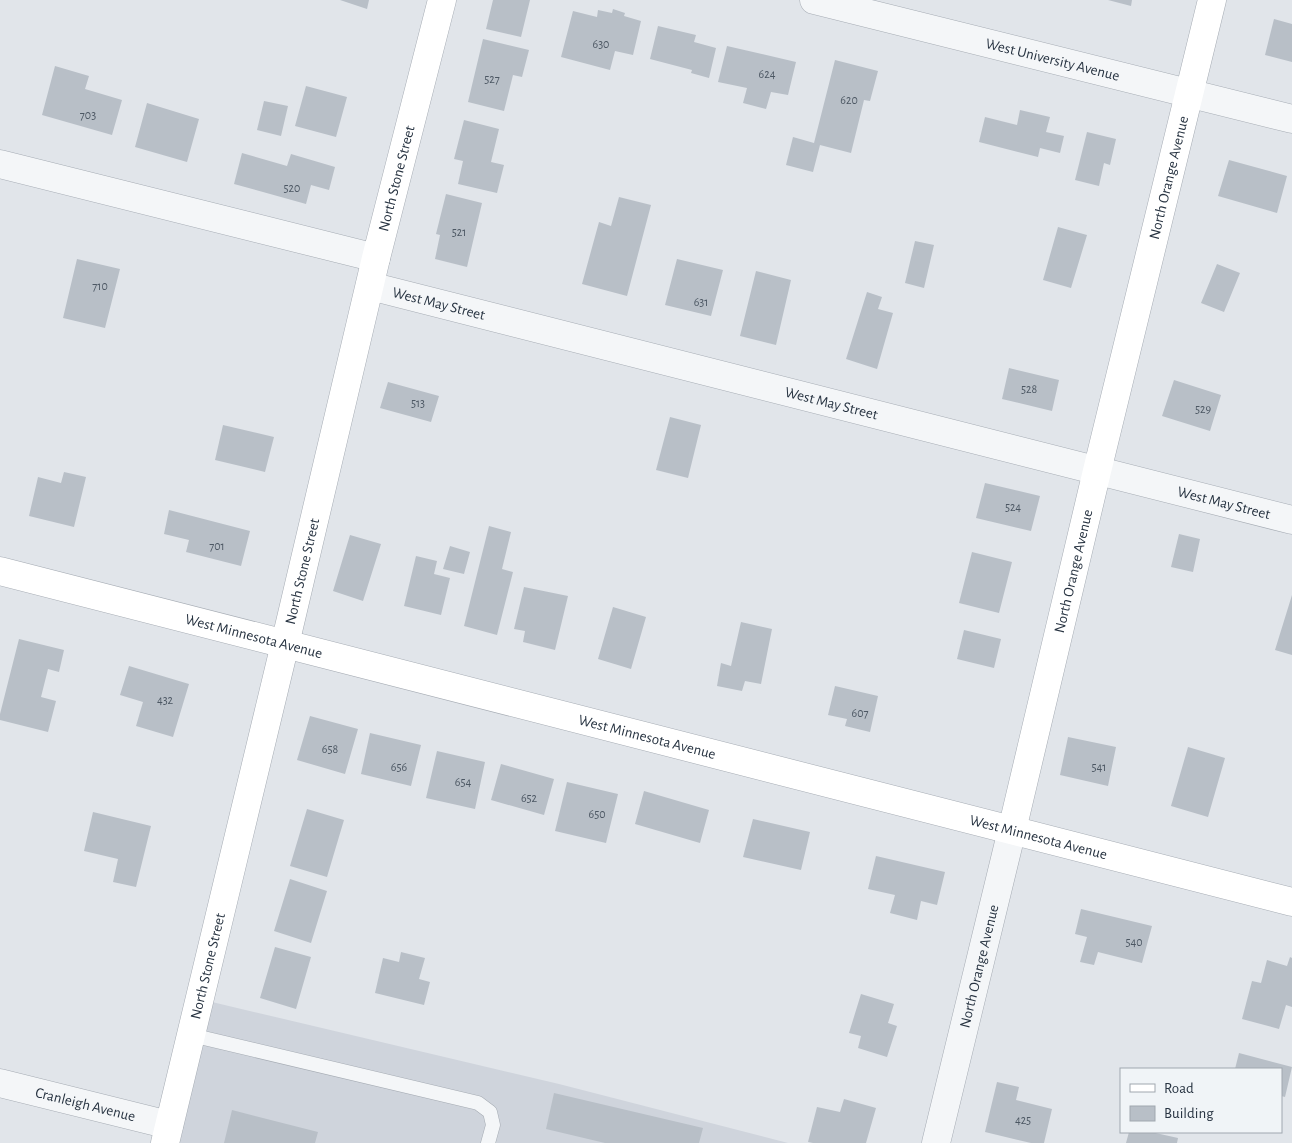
<svg xmlns="http://www.w3.org/2000/svg" width="1292" height="1143" font-family="'Alegreya Sans',sans-serif">
<style>
.built{fill:#cfd4dc}
.building{fill:#b8bfc7}
.lines{fill:none;stroke-linecap:round;stroke-linejoin:round}
.lane-casing{stroke:#a6acb4;stroke-width:15}
.street-casing{stroke:#a6acb4;stroke-width:29}
.secondary-casing{stroke:#a6acb4;stroke-width:29}
.lane{stroke:#f4f6f8;stroke-width:14}
.street{stroke:#f4f6f8;stroke-width:28}
.secondary{stroke:#fff;stroke-width:28}
.labels{text-anchor:middle;stroke-width:5;stroke-linejoin:round;paint-order:stroke}
.number-label{font-size:12px;fill:#4c5763}
.street-label{font-size:15px;fill:#283442;stroke:#f0f4f7}
</style>
<rect width="100%" height="100%" fill="#e1e5ea"/>
<path class="built" d="M212,1002L559,1084L788,1143H177Z"/>
<path class="building" d="M340,0H369L367,9Z
M493,0H530L521,37L486,29Z
M1108,0H1132L1131,6Z
M613,9L625,13L624,16L641,21L633,55L615,51L610,70L561,57L573,11L597,17L598,10L612,13Z
M1274,19L1292,24V62L1265,55Z
M658,26L696,35L694,42L716,48L709,78L691,73L692,70L650,59Z
M483,39L529,50L522,77L513,75L504,111L468,102Z
M727,46L796,62L788,95L771,92L766,109L743,103L747,88L718,82Z
M835,60L878,71L870,101L864,100L851,153L820,145L813,172L786,165L793,137L814,143Z
M55,66L89,76L85,89L122,100L112,135L42,115Z
M306,86L347,97L336,137L295,126Z
M264,101L288,106L281,136L257,130Z
M147,103L199,119L187,162L135,147Z
M1020,110L1050,117L1046,132L1064,136L1060,153L1040,148L1038,157L979,142L985,117L1017,125Z
M464,120L499,129L491,162L504,165L497,193L458,184L463,161L454,159Z
M1087,132L1116,139L1110,165L1104,163L1099,186L1075,180Z
M242,153L287,166L291,154L335,167L329,190L311,185L306,204L234,184Z
M1229,160L1287,176L1277,213L1218,196Z
M446,194L482,203L467,267L435,259L440,235L436,234Z
M619,197L651,205L627,296L582,284L599,222L611,226Z
M1058,227L1087,235L1071,288L1043,280Z
M915,241L934,245L924,288L905,283Z
M77,259L120,269L105,328L63,318Z
M677,259L723,270L711,316L665,305Z
M1217,264L1240,273L1224,312L1201,303Z
M756,271L791,280L776,345L740,336Z
M867,292L882,297L878,309L893,313L877,369L846,359Z
M1009,368L1059,380L1052,411L1002,399Z
M1174,380L1221,395L1210,431L1162,416Z
M388,382L439,396L431,422L380,408Z
M670,417L701,425L688,478L656,470Z
M223,425L274,437L265,472L215,460Z
M64,472L86,477L74,527L29,516L38,477L61,483Z
M985,483L1040,496L1031,531L976,518Z
M169,510L250,531L241,566L186,552L189,540L164,534Z
M489,526L511,532L502,569L513,572L497,635L464,626Z
M1179,534L1200,539L1193,572L1171,567Z
M350,535L381,544L363,601L333,591Z
M450,546L470,552L464,574L443,569Z
M972,552L1012,562L999,613L959,603Z
M416,556L437,561L434,574L450,578L441,615L404,606Z
M524,587L568,596L555,650L523,642L525,631L514,629Z
M1292,595V655L1275,650Z
M613,607L646,617L631,669L598,659Z
M741,622L772,629L761,684L745,681L742,691L717,686L721,663L731,666Z
M964,630L1001,639L994,668L957,659Z
M19,639L64,650L59,672L48,669L41,697L56,701L48,732L0,720V714Z
M129,666L189,684L173,737L136,726L143,702L120,695Z
M835,686L878,696L870,732L845,726L847,719L828,715Z
M310,716L358,729L345,774L297,760Z
M370,733L421,745L411,786L361,774Z
M1068,737L1116,747L1108,786L1060,775Z
M1188,747L1225,758L1208,817L1171,806Z
M437,751L485,762L475,809L426,798Z
M501,764L554,779L544,815L491,800Z
M567,782L618,794L606,843L555,831Z
M644,791L709,810L700,843L635,824Z
M307,809L344,820L327,877L290,866Z
M93,812L151,826L136,887L113,882L118,859L84,851Z
M753,819L810,832L801,870L743,857Z
M876,856L945,872L937,905L921,901L917,920L890,913L895,895L868,889Z
M290,879L327,891L311,943L274,931Z
M1081,909L1152,926L1142,963L1098,952L1094,965L1080,962L1087,937L1075,934Z
M275,947L311,957L296,1009L260,998Z
M401,952L425,958L419,979L430,982L424,1005L375,993L383,958L399,962Z
M1290,957L1292,958V1007L1286,1005L1279,1029L1242,1019L1252,981L1261,983L1267,960L1287,966Z
M861,994L894,1004L888,1023L897,1026L887,1057L858,1048L861,1036L849,1033Z
M1239,1053L1292,1067L1285,1097L1281,1096V1069H1235Z
M997,1082L1019,1087L1016,1100L1052,1109L1044,1143H1031L985,1132Z
M554,1093L703,1128L699,1143H605L546,1129Z
M844,1099L876,1108L866,1143H813L808,1142L817,1107L840,1112Z
M232,1110L318,1132L315,1143H224Z
M1129,1132H1151L1178,1138L1177,1143H1126Z"/>
<g class="lines">
<defs>
<path id="lane" d="M191,1035L478,1103L490,1112L493,1125L488,1143"/>
<g id="street">
<path id="s1" d="M814,0L1292,119"/>
<path d="M0,164L376,258"/>
<path id="s2" d="M370,286L1292,520"/>
<path id="s3" d="M0,1083L169,1125"/>
<path id="s4" d="M936,1143L1012,830"/>
</g>
<g id="secondary">
<path id="s5" d="M0,571L1292,902"/>
<path id="s6" d="M1012,830L1097,471L1212,0"/>
<path id="s7" d="M165,1143L285,644L376,258L442,0"/>
</g>
</defs>
<use href="#lane" class="lane-casing"/>
<use href="#street" class="street-casing"/>
<use href="#secondary" class="secondary-casing"/>
<use href="#lane" class="lane"/>
<use href="#street" class="street"/>
<use href="#secondary" class="secondary"/>
</g>
<g class="labels">
<g class="number-label">
<text x="601" y="48">630</text>
<text x="767" y="78">624</text>
<text x="492" y="83">527</text>
<text x="849" y="104">620</text>
<text x="88" y="119">703</text>
<text x="292" y="192">520</text>
<text x="459" y="236">521</text>
<text x="100" y="290">710</text>
<text x="701" y="306">631</text>
<text x="1029" y="393">528</text>
<text x="418" y="407">513</text>
<text x="1203" y="413">529</text>
<text x="1013" y="511">524</text>
<text x="217" y="550">701</text>
<text x="165" y="704">432</text>
<text x="860" y="717">607</text>
<text x="330" y="753">658</text>
<text x="399" y="771">656</text>
<text x="1099" y="771">541</text>
<text x="463" y="786">654</text>
<text x="529" y="802">652</text>
<text x="597" y="818">650</text>
<text x="1134" y="946">540</text>
<text x="1023" y="1124">425</text>
</g>
<g class="street-label">
<text dy="5" stroke="none"><textPath href="#s1" startOffset="246">West University Avenue</textPath></text>
<text dy="5" stroke="none"><textPath href="#s7" startOffset="992">North Stone Street</textPath></text>
<text dy="5" stroke="none"><textPath href="#s6" startOffset="671">North Orange Avenue</textPath></text>
<text dy="5" stroke="none"><textPath href="#s2" startOffset="71">West May Street</textPath></text>
<text dy="5" stroke="none"><textPath href="#s2" startOffset="476">West May Street</textPath></text>
<text dy="5" stroke="none"><textPath href="#s2" startOffset="881">West May Street</textPath></text>
<text dy="5" stroke="none"><textPath href="#s7" startOffset="588">North Stone Street</textPath></text>
<text dy="5" stroke="none"><textPath href="#s6" startOffset="266">North Orange Avenue</textPath></text>
<text dy="5" stroke="none"><textPath href="#s5" startOffset="262">West Minnesota Avenue</textPath></text>
<text dy="5" stroke="none"><textPath href="#s5" startOffset="668">West Minnesota Avenue</textPath></text>
<text dy="5" stroke="none"><textPath href="#s5" startOffset="1072">West Minnesota Avenue</textPath></text>
<text dy="5" stroke="none"><textPath href="#s7" startOffset="182">North Stone Street</textPath></text>
<text dy="5" stroke="none"><textPath href="#s4" startOffset="182">North Orange Avenue</textPath></text>
<text dy="5" stroke="none"><textPath href="#s3" startOffset="88">Cranleigh Avenue</textPath></text>
</g>
</g>
<rect x="1120" y="1068" width="162" height="65" fill="#f0f4f7" stroke="#a0a7af"/>
<rect x="1130" y="1084" width="25" height="8" fill="#ffffff" stroke="#a0a7af"/>
<text x="1164" y="1093" font-size="15" fill="#283442">Road</text>
<rect x="1130" y="1106" width="25" height="15" fill="#b8bfc7" stroke="#a0a7af"/>
<text x="1164" y="1118" font-size="15" fill="#283442">Building</text>
</svg>
